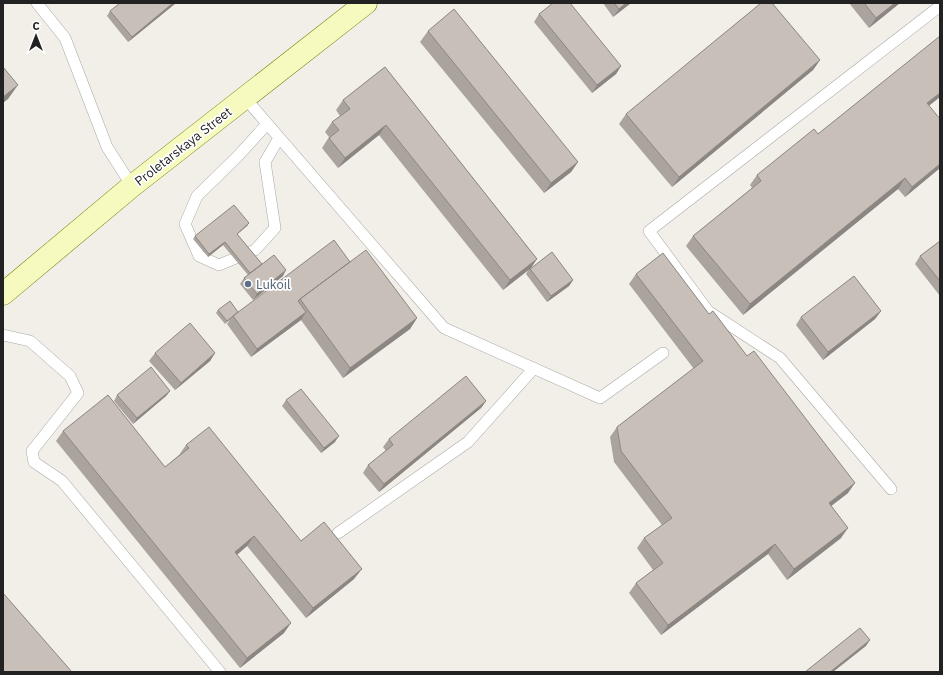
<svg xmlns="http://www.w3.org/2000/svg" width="943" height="675" font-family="'IBM Plex Sans',sans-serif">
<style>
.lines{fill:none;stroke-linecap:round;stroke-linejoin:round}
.lane-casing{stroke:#a9a9a9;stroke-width:12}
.secondary-casing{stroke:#707d05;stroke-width:23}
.lane{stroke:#fff;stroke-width:11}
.secondary{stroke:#f7fabf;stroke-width:22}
.wall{fill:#aba49e}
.shaded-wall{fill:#8b8681}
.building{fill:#c7bfb8;stroke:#8b8681}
.service-dot{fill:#5c6f8a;stroke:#fff;stroke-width:1.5}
.labels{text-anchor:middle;stroke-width:3.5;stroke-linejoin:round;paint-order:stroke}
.street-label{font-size:13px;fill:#222;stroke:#fff}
.service-label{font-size:13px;fill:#4e5e75;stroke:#fff;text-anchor:start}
</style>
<rect width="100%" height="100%" fill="#f2efe9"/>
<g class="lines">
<defs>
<path id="lane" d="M37,3L65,38L107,147L132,186
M245,98L444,328L600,398L663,353
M267,124L237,157L197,196L185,224L199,256L219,265L255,250L275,228L265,162L279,138
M3,335L30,341L70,376L78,393L32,451L34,462L62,481L220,672
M891,489L780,358L708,311L649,231L940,6
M338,533L468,442L534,368"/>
<path id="secondary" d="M3,294L132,186L366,3"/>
</defs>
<use href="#lane" class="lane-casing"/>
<use href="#secondary" class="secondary-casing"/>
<use href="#lane" class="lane"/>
<use href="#secondary" class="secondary"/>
</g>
<path class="wall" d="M176,3L128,42L107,16L110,11Z
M603,3H631L613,17Z
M849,3H900L869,28Z
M539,14L621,66L616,74L592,93L534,22Z
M428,31L578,162L571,172L544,193L420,42Z
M820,60L813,70L672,187L619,124L626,114Z
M385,67L537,259L531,268L573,280L569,286L547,302L526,274L529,269L503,290L379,135L338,168L322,148L329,137L325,132L332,122L340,116L336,110L343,100Z
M929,106L940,168L905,197L898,189L743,315L686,246L693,236L752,188L750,185L757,175L818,134Z
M249,223L247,226L237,234L262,264L283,276L253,300L240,284L244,278L248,275L223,245L208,257L193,239L195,236Z
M940,241V296L915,264L920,256Z
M350,262L417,318L410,329L343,378L301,320L251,357L227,324L230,320L225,324L216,313L218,310L238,312Z
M636,274L709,314L848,493L831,506L841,538L787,580L768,554L661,635L629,593L636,583L653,570L637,548L644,538L662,525L614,462L610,437L617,427L694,369L629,284Z
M881,311L875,319L823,360L796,325L801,317Z
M155,353H215L210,361L175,390L149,361Z
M170,391L166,396L133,424L114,401L117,395Z
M286,400L335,442L321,453L282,406Z
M486,401L481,408L379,492L363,473L368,465L386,451L383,447L389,439Z
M63,431L165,467L179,455L186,445L301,541L354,579L306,618L247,546L237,555L284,633L240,668L56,441Z"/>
<path class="shaded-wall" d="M173,3H176L128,42L132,37Z
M626,3H631L613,17L619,9Z
M895,3H900L869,28L876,18Z
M820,60L813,70L672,187L679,177Z
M621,66L616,74L592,93L597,85Z
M18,85L8,99L3,103V97Z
M940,93V97L920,113L927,103Z
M386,125L379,135L338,168L345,158Z
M578,162L571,172L544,193L551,183Z
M940,164V168L905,197L912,187Z
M905,178L898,189L743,315L750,304Z
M249,223L247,226L235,236L237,234Z
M225,242L223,245L208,257L209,254Z
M537,259L530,269L503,290L510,280Z
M286,270L283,276L253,300L257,294Z
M573,280L569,286L547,302L551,296Z
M881,311L875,319L823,360L828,352Z
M306,312L301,320L251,357L257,349Z
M417,318L410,329L343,378L350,368Z
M215,353L210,361L175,390L181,383Z
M170,391L166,396L133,424L137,418Z
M486,401L481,408L379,492L384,484Z
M339,436L335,442L321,453L324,448Z
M855,483L848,493L822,513L829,503Z
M848,528L841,538L787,580L794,569Z
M254,536L247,546L227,563L235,552Z
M775,544L768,554L661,635L668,625Z
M362,569L354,579L306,618L313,608Z
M291,623L284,633L240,668L247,658Z
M870,640L866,646L833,672H830Z"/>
<path class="building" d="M120,3H173L132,37L110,11Z
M553,3H570L621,66L597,85L539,14Z
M614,3H626L619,9Z
M761,3H772L820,60L679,177L626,114Z
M864,3H895L876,18Z
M454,9L578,162L551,183L428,31Z
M940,36V93L927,103L940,119V164L912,187L905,178L750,304L693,236L761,181L757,175L814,129L818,134Z
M3,67L18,85L3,97Z
M385,67L537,259L510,280L386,125L345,158L329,138L339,130L332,122L350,109L343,100Z
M234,205L249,223L237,234L262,264L250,273L225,242L209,254L195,236Z
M334,240L350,262L300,299L298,301L306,312L257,349L233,316Z
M940,241V281L920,256Z
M366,250L417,318L350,368L300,299Z
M552,252L573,280L551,296L530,269Z
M663,253L709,314L713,311L747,356L754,351L855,483L829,503L848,528L794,569L775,544L668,625L636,583L663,563L644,538L672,518L621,451L617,427L703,361L636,274Z
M274,255L286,270L257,294L244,278Z
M854,276L881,311L828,352L801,317Z
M230,301L238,312L227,321L218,310Z
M190,323L215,353L181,383L155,353Z
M151,367L170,391L137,418L117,395Z
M466,376L486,401L384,484L368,465L393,445L389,439Z
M301,389L339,436L324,448L286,400Z
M108,395L165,467L189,448L186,445L209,427L301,541L324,522L362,569L313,608L254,536L235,552L291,623L247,658L63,431Z
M3,593L72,672H3Z
M860,628L870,640L830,672H805Z"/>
<circle class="service-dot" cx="248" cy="284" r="4"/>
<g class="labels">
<g class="street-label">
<text transform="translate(183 146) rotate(-38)" y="5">Proletarskaya Street</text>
</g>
<g class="service-label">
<text x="256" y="289">Lukoil</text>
</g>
</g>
<rect width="943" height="675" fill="none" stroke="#222222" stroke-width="8"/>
<g transform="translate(36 36)" stroke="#ffffff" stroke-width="3" paint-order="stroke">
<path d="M0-3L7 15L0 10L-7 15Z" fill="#222222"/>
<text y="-6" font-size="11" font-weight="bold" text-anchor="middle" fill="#222222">С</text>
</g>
</svg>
